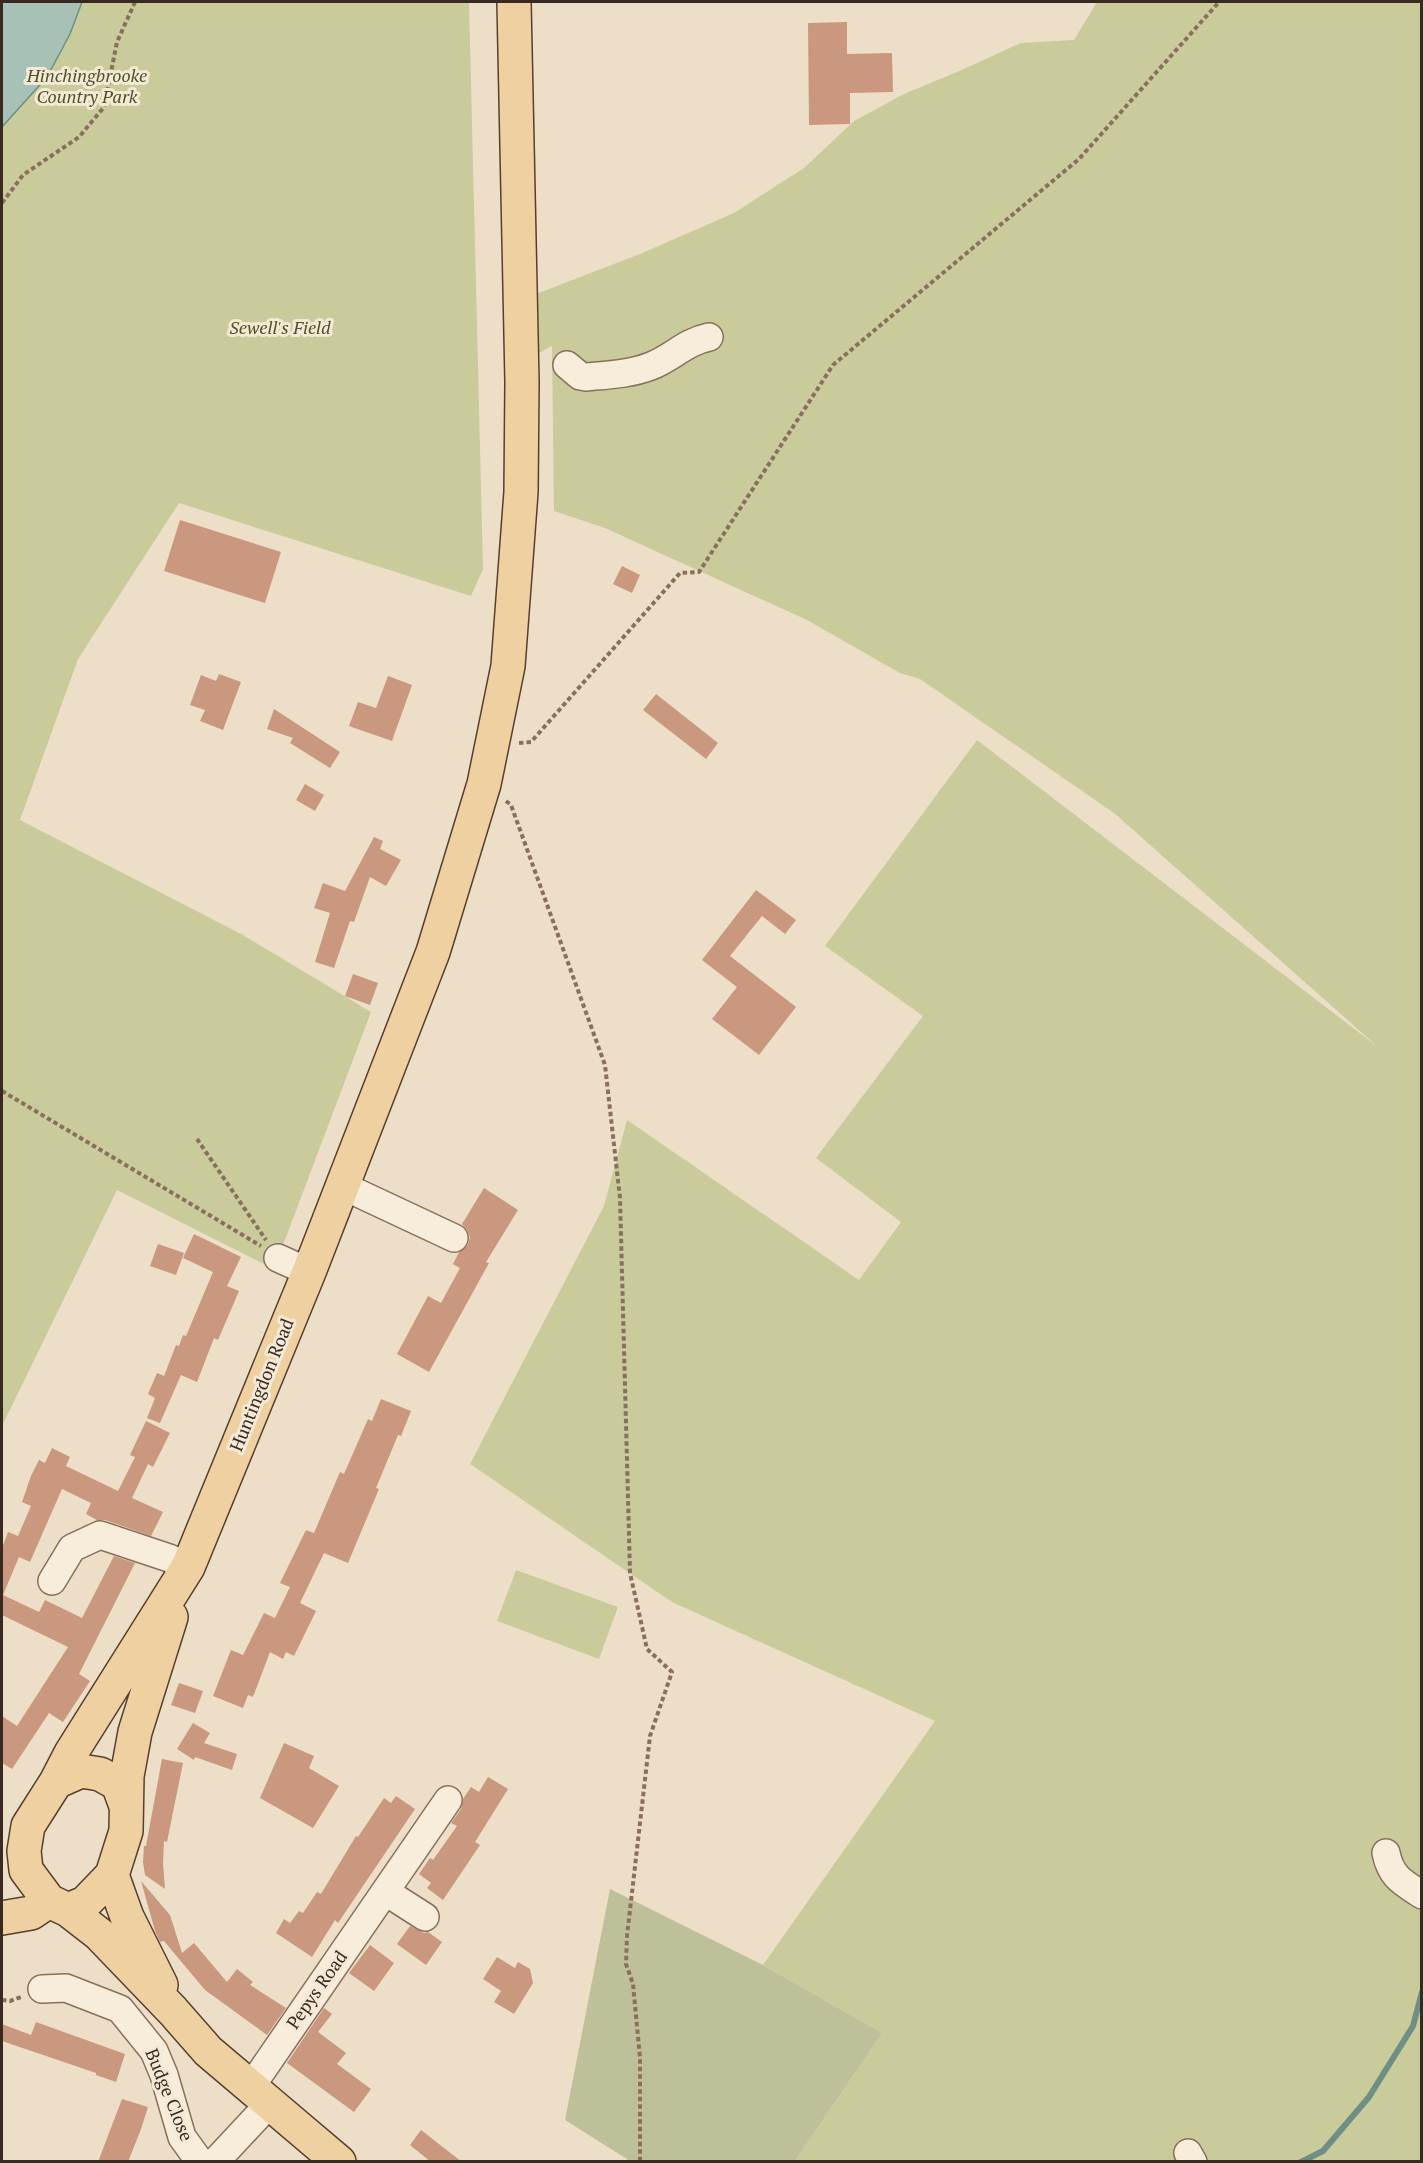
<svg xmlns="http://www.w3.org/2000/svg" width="1423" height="2163" font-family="'PT Serif',serif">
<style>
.green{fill:#c9cb9b}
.cemetery{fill:#bec099}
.water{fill:#a8c1b7;stroke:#6f8f84;stroke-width:1.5}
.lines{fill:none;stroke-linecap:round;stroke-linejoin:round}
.stream{stroke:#6f8f84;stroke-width:6}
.building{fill:#c9987e}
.minor-casing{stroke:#88705d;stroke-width:30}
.major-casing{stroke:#563f31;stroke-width:36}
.path{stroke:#88705d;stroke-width:4;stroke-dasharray:4.5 3;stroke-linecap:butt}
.minor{stroke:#f8ecda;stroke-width:27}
.major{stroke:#eed0a1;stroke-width:33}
.labels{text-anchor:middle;stroke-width:6;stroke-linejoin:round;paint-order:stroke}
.park-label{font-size:18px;font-style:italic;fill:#4c5427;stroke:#f4e9d6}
.street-label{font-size:18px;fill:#382a20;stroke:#f4e9d6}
</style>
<rect width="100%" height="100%" fill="#eddec7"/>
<path class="green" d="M2,2H469L483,569L471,596L179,503L78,659L20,820L241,934L371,1012L274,1269L117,1190L2,1426Z
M1097,2H1421V2161H795L882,2033L763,1965L935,1721L672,1602L470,1464L604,1206L627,1120L859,1280L901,1222L816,1158L923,1016L825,946L977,740L1378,1047L1114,813L920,679L900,673L807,620L605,528L554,511L552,346L539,353L536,294L640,254L734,213L804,168L854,121L904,94L957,72L1021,43L1074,40Z
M516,1570L618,1607L599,1659L497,1621Z"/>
<path class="cemetery" d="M610,1889L763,1965L882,2033L795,2161H628L627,2159L565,2120Z"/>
<path class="water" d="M2,2H82L70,34L47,77L2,127Z"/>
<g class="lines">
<path class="stream" d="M1301,2162L1323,2151L1369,2097L1413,2026L1422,1992"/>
</g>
<path class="building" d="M847,22V54L892,53L893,92L850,93V124L809,125L808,23Z
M180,520L281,552L265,603L164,571Z
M622,566L640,575L632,593L613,584Z
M219,674L241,682L223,730L200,721L205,710L190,705L201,675L216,681Z
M388,676L412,685L392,741L349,726L358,702L376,708Z
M656,694L718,743L706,759L643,710Z
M274,709L340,752L330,768L290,743L293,738L267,729Z
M305,784L324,795L315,811L296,800Z
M374,837L383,841L380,849L401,860L386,886L370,877L354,922L350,921L334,968L315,962L330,913L314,908L323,883L345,891Z
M756,890L796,920L785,934L762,916L730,956L796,1007L759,1055L712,1019L737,987L702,960Z
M353,974L378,983L370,1005L345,996Z
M484,1188L518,1210L486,1262L489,1263L429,1372L397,1354L428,1296L441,1303L460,1268L453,1264L459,1252L468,1245L470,1237L467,1230L462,1224Z
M194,1234L241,1257L227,1286L239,1291L218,1340L214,1338L197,1382L181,1375L160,1423L147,1418L155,1398L148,1394L157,1373L164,1376L176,1345L179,1346L183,1335L186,1336L213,1272L183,1258Z
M158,1244L184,1253L176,1275L150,1266Z
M381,1399L411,1411L401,1436L398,1435L376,1488L379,1489L348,1563L324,1553L300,1603L316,1611L294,1656L286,1652L283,1659L270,1652L253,1697L248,1695L243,1708L213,1696L231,1650L243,1655L264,1613L275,1618L290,1587L280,1583L306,1530L314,1533L340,1472L344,1474L368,1419L372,1421Z
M146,1421L170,1433L153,1467L148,1464L132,1498L163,1512L151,1536L105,1520H97L86,1514L91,1503L62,1489L30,1562L19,1557L3,1595L39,1612L45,1600L82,1618L114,1556L135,1563L79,1674L90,1681L63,1722L49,1713L12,1769L2,1763V1716L17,1726L68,1647L2,1615V1548L8,1532L18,1536L31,1506L22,1502L31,1476L39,1460L45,1463L52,1448L70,1457L66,1466L118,1491L135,1457L130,1455Z
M179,1683L203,1691L195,1713L171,1705Z
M193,1723L210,1733L204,1743L237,1754L232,1770L195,1757L194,1760L177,1749Z
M284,1743L314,1756L309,1768L339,1786L313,1828L260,1798Z
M162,1759L183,1763L167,1842L164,1841L163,1863L165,1889L145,1875L143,1862L144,1846H146Z
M488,1777L508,1789L475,1842L480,1845L443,1900L427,1888L431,1883L419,1874L430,1858L433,1860L457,1826L451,1823L461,1809L463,1799L471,1787L479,1792Z
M396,1796L415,1809L338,1923L335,1920L312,1957L276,1933L284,1919L290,1923L299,1911L303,1913L317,1892L321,1894L356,1836L358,1837L384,1798L391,1803Z
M141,1881L170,1915L182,1953L194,1943L227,1982L237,1969L253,1982L250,1985L286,2008L267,2035L205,1990L164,1941L160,1942L155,1931Z
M410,1926L424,1933L428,1932L442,1942L426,1965L397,1944Z
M370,1945L394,1963L374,1991L349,1973Z
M497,1957L515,1968L518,1962L530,1969L533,1983L514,2014L494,2002L501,1991L483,1979Z
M324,2008L332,2014L318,2032L346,2053L337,2064L371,2089L354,2112L287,2063Z
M36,2022L125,2054L116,2082L96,2075V2073L2,2041V2024L31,2035Z
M122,2099L148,2107L141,2129L128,2162H98Z
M421,2130L462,2162H431L410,2145Z"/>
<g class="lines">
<defs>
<path id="minor" d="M567,365L580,376L586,377C607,375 631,374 651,366C672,358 685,342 709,337
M343,1186L454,1238
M278,1258L309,1272
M52,1581L72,1548L100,1535L169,1558L188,1567
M1386,1853C1391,1877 1402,1882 1422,1895
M386,1892L425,1917
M42,1989L66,1988L120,2009L154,2051L164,2075L182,2137L200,2162
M250,2088L448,1800
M1188,2153L1193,2162
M215,2162L270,2103"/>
<path id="major" d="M56,1782L71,1753L188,1567L309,1272L433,952L484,784L508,666L521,492L522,382L514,2
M126,1806L118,1784L100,1774L81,1771L56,1782L28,1826L24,1851L26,1870L49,1901L68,1910L85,1903L112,1875L126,1831L127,1776L135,1732L171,1617
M112,1875L127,1917L161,1985
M68,1910L99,1934L173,2011L208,2051L339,2162
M2,1918L31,1913L49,1901"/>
</defs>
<use href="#minor" class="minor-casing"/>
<use href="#major" class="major-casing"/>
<path class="path" d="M2,203L23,175L79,137L104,107L117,42L135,2
M519,743L531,742L680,573L699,572L833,365L1079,159L1219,2
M506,801L511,805L605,1065L620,1198L630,1573L647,1649L672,1672L650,1736L627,1936L626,1964L633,1984L640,2058V2162
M2,1091L261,1246
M197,1139L266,1240
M2,2000L10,2001L21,1997"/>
<use href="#minor" class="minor"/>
<use href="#major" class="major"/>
</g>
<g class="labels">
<g class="park-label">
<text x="87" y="82">Hinchingbrooke<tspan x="87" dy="21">Country Park</tspan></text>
<text x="280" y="334">Sewell's Field</text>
</g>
<g class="street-label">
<text transform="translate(262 1385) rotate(-68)" y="6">Huntingdon Road</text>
<text transform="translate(317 1990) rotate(-55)" y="6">Pepys Road</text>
<text transform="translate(169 2095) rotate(68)" y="6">Budge Close</text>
</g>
</g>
<rect width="1423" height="2163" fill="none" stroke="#382a20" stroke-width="6"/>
</svg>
